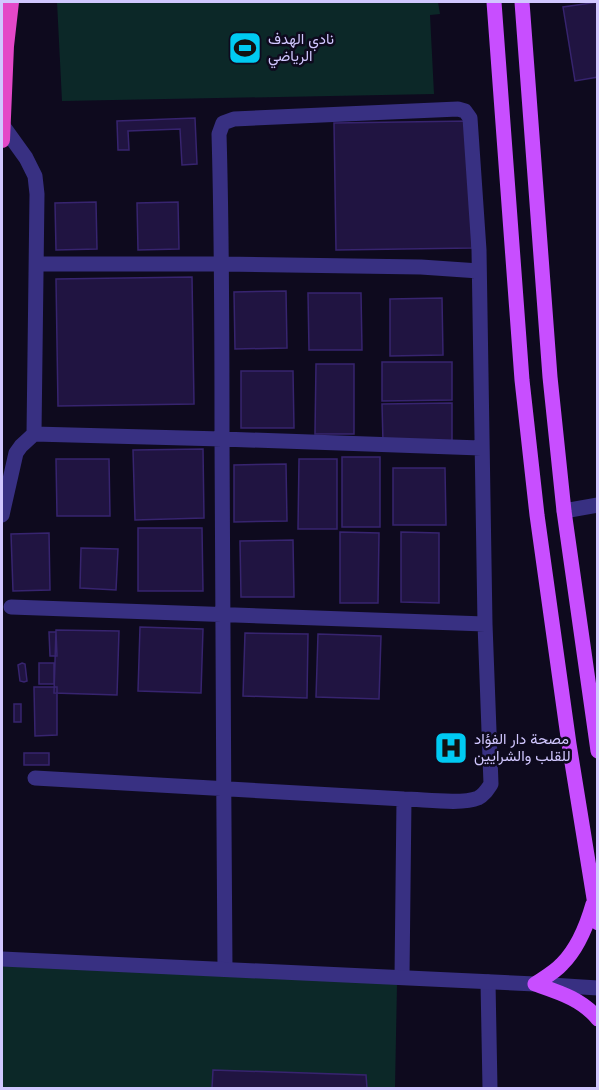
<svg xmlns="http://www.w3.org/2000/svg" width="599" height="1090" font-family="'Noto Sans',Vazirmatn,sans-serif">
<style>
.green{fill:#0c2828}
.building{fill:#201441;stroke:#37246f;stroke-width:1.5}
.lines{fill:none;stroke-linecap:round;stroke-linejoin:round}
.minor{stroke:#383082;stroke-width:15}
.tertiary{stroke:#383082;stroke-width:15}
.primary{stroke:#c84eff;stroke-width:15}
.trunk{stroke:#e448c8;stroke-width:16}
.labels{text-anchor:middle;stroke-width:5;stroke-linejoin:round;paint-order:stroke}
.poi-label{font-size:15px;fill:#d1c7ff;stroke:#0e0a1e;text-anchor:start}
</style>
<rect width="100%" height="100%" fill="#0e0a1e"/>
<path class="green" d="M57,2H438L440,14L430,15L434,94L62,101Z
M2,963L397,984L395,1088H2Z"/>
<path class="building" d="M598,2V77L575,81L563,7Z
M195,118L197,164L182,165L180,129L128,131L129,150H118L117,121Z
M469,121L472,248L336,250L334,123Z
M96,202L97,249L56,250L55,203Z
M178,202L179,249L138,250L137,203Z
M192,277L194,404L58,406L56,279Z
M286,291L287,348L235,349L234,292Z
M308,293H361L362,350H309Z
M442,298L443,355L390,356V299Z
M382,362H452V400L382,401Z
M316,364H354V434H315Z
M241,371H293L294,428H241Z
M452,403V442H383L382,404Z
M203,449L204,518L135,520L133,450Z
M342,457H380V527H342Z
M56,459H109L110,516H57Z
M299,459H337V529H298Z
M286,464L287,521L234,522V465Z
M393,468H445L446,525H393Z
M138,528H202L203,591H138Z
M340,532L379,533L378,603H340Z
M401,532L439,533V603L401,602Z
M49,533L50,590L13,591L11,534Z
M293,540L294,597H241L240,541Z
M81,548L118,549L116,590L80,588Z
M140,627L203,629L201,693L138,691Z
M56,630L119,631L117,695L54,693Z
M49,632H56L57,656H50Z
M245,633L308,634L307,698L243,696Z
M318,634L381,636L379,699L316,697Z
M22,663L25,664L27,681L24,682L20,681L18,665Z
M39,663H54V684H39Z
M34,687H57V735L35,736Z
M14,704H21V722H14Z
M24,753H49V765H24Z
M213,1070L366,1075L367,1088H212Z"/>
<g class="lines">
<path class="minor" d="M3,126L26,158L35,176L37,194L34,434
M37,264H222L421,267L479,271
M564,511L598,505
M2,515L16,453L21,446L34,434L222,439L481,448
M11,607L485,624L479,250L470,118L465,111L458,109L234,119L223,123L219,134C222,235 222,336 222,438C222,615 224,792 225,969
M35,778L404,799C422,799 462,805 478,798C484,795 487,790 491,784L485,624
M402,977L404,799
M488,982L490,1088"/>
<path class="tertiary" d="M2,959L535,984L598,988"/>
<path class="primary" d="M494,2L522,380L537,515L569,744L598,923
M522,2L550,377L564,511L598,751
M535,984C544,978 555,972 562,964C578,948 587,925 593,904
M535,984C558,992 582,999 598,1019"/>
<path class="trunk" d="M2,140L6,46L11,2"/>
</g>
<defs>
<symbol id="stadium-square" viewBox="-11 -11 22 22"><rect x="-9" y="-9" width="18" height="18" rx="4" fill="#00caf2" stroke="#0e0a1e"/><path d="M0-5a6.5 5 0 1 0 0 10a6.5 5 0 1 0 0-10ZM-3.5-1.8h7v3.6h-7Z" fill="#111"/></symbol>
<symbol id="hospital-square" viewBox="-11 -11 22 22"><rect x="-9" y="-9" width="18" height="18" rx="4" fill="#00caf2" stroke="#0e0a1e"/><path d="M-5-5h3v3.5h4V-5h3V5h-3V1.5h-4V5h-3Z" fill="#111"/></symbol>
</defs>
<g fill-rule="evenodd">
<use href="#stadium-square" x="226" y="29" width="38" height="38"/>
<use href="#hospital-square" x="432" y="729" width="38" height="38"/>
</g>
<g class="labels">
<g class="poi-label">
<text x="268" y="44">نادي الهدف<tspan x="268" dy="17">الرياضي</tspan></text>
<text x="474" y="744">مصحة دار الفؤاد<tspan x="474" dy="17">للقلب والشرايين</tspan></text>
</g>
</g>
<rect width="599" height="1090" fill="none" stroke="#d1c7ff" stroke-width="6"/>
</svg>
